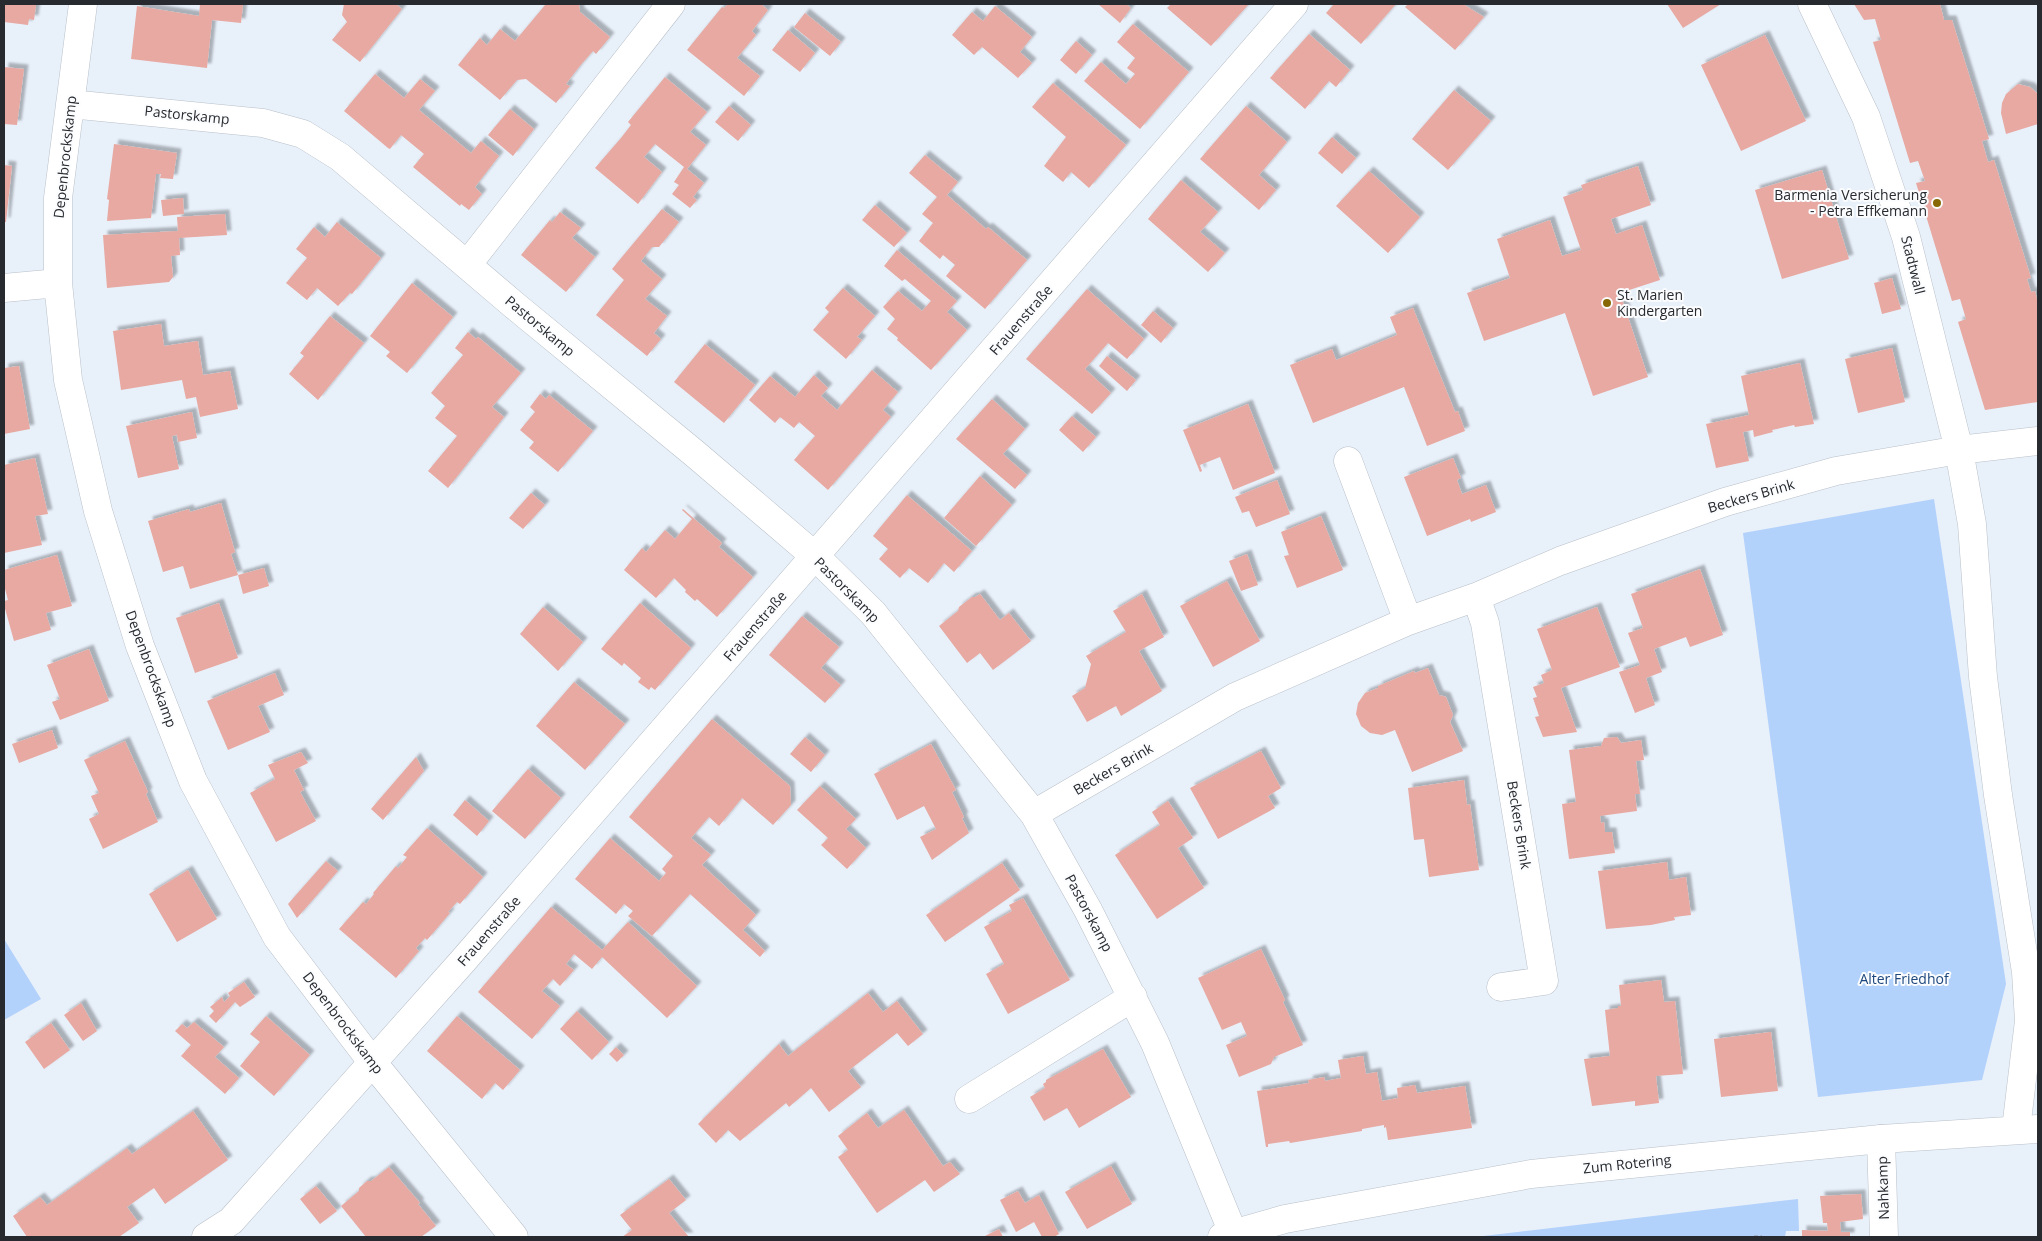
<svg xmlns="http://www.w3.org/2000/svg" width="2042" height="1241" font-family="'Open Sans',sans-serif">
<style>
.green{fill:#b2d1fb}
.building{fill:#e7a9a1;filter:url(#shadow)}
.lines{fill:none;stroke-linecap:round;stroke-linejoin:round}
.minor-casing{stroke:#b9c0c9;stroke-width:29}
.tertiary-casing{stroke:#b9c0c9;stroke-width:29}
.path{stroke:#90969d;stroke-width:3;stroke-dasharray:4 2.5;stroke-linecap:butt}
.minor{stroke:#fff;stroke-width:28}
.tertiary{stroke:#fff;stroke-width:28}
.poi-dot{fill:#886805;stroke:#fbfcfe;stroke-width:2}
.labels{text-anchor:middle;stroke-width:4;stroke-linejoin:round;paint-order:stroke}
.street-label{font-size:14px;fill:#272a2e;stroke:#fbfcfe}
.poi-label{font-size:14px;fill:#272a2e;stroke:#fbfcfe;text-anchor:end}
.park-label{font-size:14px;fill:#1d477d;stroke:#fbfcfe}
</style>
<defs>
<filter id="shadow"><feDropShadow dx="4.5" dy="-4.5" stdDeviation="1" flood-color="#0004"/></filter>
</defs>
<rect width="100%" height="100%" fill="#e8f0fa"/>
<path class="green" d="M1934,499L2006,984L1982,1080L1818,1097L1743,533Z
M4,939L41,999L4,1020Z
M1798,1199L1799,1231H1786L1785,1237H1475Z"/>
<path class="building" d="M4,4L36,5L34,20L29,19L28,25L4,22Z
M200,4L243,5L241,23L212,20L207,68L131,59L137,6L199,16Z
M344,4H396L402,9L360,62L332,40L347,22L342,15Z
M546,4H579L580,12L610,37L596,54L593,51L579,67L566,84L570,86L556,103L526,79L517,80L500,100L458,65L480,38L487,45L500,29L515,41Z
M728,4H761L768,10L752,31L756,35L737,58L760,76L744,96L687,50L722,7L724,8Z
M1098,4H1126L1131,8L1120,23Z
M1171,4H1249L1211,46L1167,8Z
M1334,4H1396L1361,44L1326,13Z
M1408,4H1463L1484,17L1455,50L1405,7Z
M1667,4H1721L1683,28Z
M1854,4H1940L1944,20H1952L1989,139L1982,141L1988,162L1994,160L2031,278L2027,279L2031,292L2035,291L2038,303V402L1985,410L1958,322L1966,319L1960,299L1952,301L1916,183L1925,181L1918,161L1910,163L1873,42L1881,40L1875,19L1864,20Z
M995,6L1032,37L1020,52L1032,63L1018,78L982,47L974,55L952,35L972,12L983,21Z
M805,13L841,42L830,56L794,27Z
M1133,24L1189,72L1140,129L1084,81L1101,62L1126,84L1135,74L1127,68L1135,58L1117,42Z
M788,30L815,53L800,72L772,50Z
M1309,34L1350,70L1336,87L1329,81L1305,109L1270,78Z
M1765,35L1806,121L1741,151L1701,65Z
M1076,41L1092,55L1076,74L1060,60Z
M4,67L24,69L17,125L4,124Z
M375,74L404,98L420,79L435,91L419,110L471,153L481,141L499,156L475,187L482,194L469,210L461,204L460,206L413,167L424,154L401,135L390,149L388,148L344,111Z
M665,77L707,112L690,132L706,145L687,169L704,183L693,197L697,200L690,208L672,194L679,185L674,182L684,167L655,144L644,157L662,172L638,204L595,168L621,138L631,125L628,122Z
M1053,83L1126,145L1089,188L1071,172L1063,182L1044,166L1066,137L1032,107Z
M2018,84L2030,87L2038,94V124L2006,134L2001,113L2002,103L2006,94Z
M1454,90L1491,121L1448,170L1412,139Z
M729,106L751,125L738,141L715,122Z
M1246,106L1287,142L1259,175L1276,190L1259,210L1200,159Z
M510,109L534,129L513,156L488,135Z
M1332,137L1356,158L1342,174L1318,153Z
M114,144L177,153L173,179L160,178L161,174H156L151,218L107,221L109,200L107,199Z
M925,155L958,182L947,195L986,229L988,227L1027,260L985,309L946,276L955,265L943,255L940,259L919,241L933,223L922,214L937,197L909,173Z
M4,165L12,166L6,222H4Z
M1638,166L1651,205L1611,219L1616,234L1642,225L1660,280L1620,293L1648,377L1593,396L1565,313L1484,341L1467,293L1510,278L1497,239L1550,220L1562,256L1581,250L1563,197L1583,190L1581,185Z
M1822,170L1849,259L1782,279L1755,190Z
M1369,171L1420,217L1388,253L1336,206Z
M1181,180L1218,212L1200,232L1225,253L1208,272L1148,219Z
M183,198L184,214L163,216L161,200Z
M875,205L907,233L894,247L862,220Z
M662,209L679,222L659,247H652L641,261L662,279L645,299L667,316L654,333L661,339L647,356L596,315L624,280L612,269Z
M560,212L581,228L572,238L595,257L566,292L521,255L550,220L552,222Z
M225,214L227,235L179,238L180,255L171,256L173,277L169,282L107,288L103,235L178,231L177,217Z
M337,222L381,258L352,294L350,293L338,306L317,288L307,300L286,283L307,258L296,249L314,227L325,237Z
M897,250L957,301L947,312L967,330L931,370L897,340L898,338L887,329L895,319L883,307L898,291L922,311L931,301L905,279L902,281L884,266Z
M1892,278L1901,309L1882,314L1874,283Z
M412,283L453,317L407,373L386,356L390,352L370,336Z
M843,288L875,316L857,337L862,340L846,359L813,330L829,312L825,308Z
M1087,289L1144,339L1127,359L1108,343L1085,369L1111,393L1092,414L1026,359Z
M1413,308L1455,412L1458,411L1465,431L1427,446L1404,387L1313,423L1290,365L1332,349L1336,360L1397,335L1390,317Z
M1153,311L1173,328L1161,343L1141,325Z
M330,316L364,343L318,400L289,374L304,356L300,353Z
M161,324L164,346L198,341L203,375L230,371L238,409L200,417L196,397L186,399L182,380L121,390L113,331Z
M468,332L476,339L478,337L521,373L492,407L504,417L448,488L428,471L457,436L435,418L445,406L431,393L463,355L455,348Z
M705,344L755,385L724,423L674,382Z
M1892,348L1905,402L1858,413L1845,359Z
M1107,356L1136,380L1127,391L1099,366Z
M1800,363L1814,424L1795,427L1794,425L1772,430L1773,432L1754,437L1753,430L1743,432L1749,461L1716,468L1706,424L1749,415L1741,376Z
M19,366L30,429L4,434V368Z
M872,370L898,392L883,410L891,417L828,490L794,460L815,436L799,422L794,428L780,417L775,423L749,400L770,376L795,397L814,375L828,388L821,396L837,410Z
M540,394L546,399L549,395L593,431L558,472L529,448L534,442L520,430L535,412L530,407Z
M992,399L1025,429L1003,454L1027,475L1015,489L956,439Z
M1248,404L1275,473L1233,490L1220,457L1200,465L1202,471L1200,472L1183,430Z
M192,412L197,438L178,442L177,435L172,436L179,469L138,478L126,426Z
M1072,416L1096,437L1083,452L1059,430Z
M35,458L48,514L35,516L42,545L4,553V465Z
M1453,458L1461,478L1457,480L1462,494L1486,485L1496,512L1471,522L1470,519L1427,536L1404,477Z
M980,476L1012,505L976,546L944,518Z
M1277,480L1290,514L1256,527L1249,511L1242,513L1235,497Z
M531,493L545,505L523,529L509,518Z
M907,495L972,551L954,572L944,563L928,583L909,568L900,578L879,559L888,549L873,536Z
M221,503L235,552L231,554L238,575L264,568L269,586L243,594L238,575L190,589L183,566L163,572L148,521L189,509L190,512Z
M683,509L722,543L719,547L753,577L717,617L697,599L695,601L685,592L686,590L674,578L656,598L624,570L642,548L646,552L665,530L675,539L692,519L682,510Z
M1321,516L1343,570L1297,588L1284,556L1289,555L1281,532Z
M1247,554L1258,585L1241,591L1229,561Z
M57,555L72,606L46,613L51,630L14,641L4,605V601L8,600L4,585V570Z
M1700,569L1723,635L1690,647L1686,637L1654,649L1662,672L1646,678L1655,705L1635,713L1619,672L1640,665L1628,633L1643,628L1631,594Z
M1227,581L1260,641L1213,667L1180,606Z
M980,594L1000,620L1009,613L1031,641L993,670L980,653L967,663L939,626L958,611L959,607L972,597H975Z
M1142,594L1164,637L1139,651L1162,691L1121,716L1116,706L1087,722L1072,696L1085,688L1091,664L1086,656L1126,632L1113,611Z
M219,603L238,658L195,673L176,618Z
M640,603L691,648L655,690L651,687L649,690L638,682L641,678L624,663L622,666L601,649Z
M543,607L583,642L558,671L520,634Z
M1597,607L1620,667L1561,688L1577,732L1543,737L1535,717L1539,716L1533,698L1537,697L1533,687L1544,683L1541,675L1552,670L1537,629Z
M802,616L839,647L821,668L841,685L825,703L769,655Z
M89,649L109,701L60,720L52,702L60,699L47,665Z
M1428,668L1439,695L1446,697L1453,715L1450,722L1463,751L1412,772L1395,730L1382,735L1370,733L1361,726L1356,714L1358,703L1365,693L1378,688V686L1414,671L1415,673Z
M275,673L284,695L258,706L270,732L228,750L207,701Z
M574,682L625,724L585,770L536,726Z
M712,719L790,786L791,805L773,825L742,798L719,826L709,817L691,838L711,855L702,865L756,915L743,930L765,951L760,957L690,894L652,936L628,916L633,911L624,904L616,914L575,879L610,838L659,881L666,873L662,869L673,856L629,817Z
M52,730L58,748L19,763L12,744Z
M805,737L825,755L811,772L790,754Z
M1617,737L1621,743L1641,740L1644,760L1636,761L1640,794H1635L1637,811L1600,816L1601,823L1604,822L1605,832H1612L1615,853L1569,859L1562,804L1576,802L1569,750L1601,746L1604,738Z
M125,741L148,792L146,794L158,822L103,849L89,819L99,814L91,796L99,793L84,760Z
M931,744L956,790L952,792L964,817L962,818L969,833L932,860L920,837L936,829L924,806L897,820L874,774Z
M1261,751L1281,788L1268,796L1275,808L1218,839L1190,788Z
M301,752L308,763L294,770L304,790L300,792L316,821L276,842L250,793L275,779L268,765Z
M416,757L424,771L383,820L371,809Z
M528,769L561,798L525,839L492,811Z
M1464,780L1467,805L1470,804L1479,870L1429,877L1424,839L1414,840L1408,788Z
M820,786L856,819L846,829L866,848L847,869L821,845L828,838L797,810Z
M465,800L489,821L477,836L453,815Z
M1168,801L1193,838L1178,848L1204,888L1157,919L1115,855L1160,825L1152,812Z
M427,828L483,877L460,904L457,902L448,912L450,913L427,940L425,938L416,948L419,951L396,978L339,929L363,902L366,904L374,894L373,893L396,866L398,868L407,857L403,855Z
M326,861L338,871L297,918L288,904Z
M1667,862L1669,880L1686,877L1691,915L1674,917L1675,920L1651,925L1606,929L1598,871Z
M1002,863L1020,890L945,942L926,915Z
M188,870L217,919L177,942L149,894Z
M1023,898L1070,980L1008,1014L986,974L1004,964L984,927L1012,911L1009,905Z
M551,907L602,950L628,922L697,986L667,1018L602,957L592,969L574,954L566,964L574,970L560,986L553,979L542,991L560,1006L532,1039L478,992Z
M1261,949L1285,1000L1283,1002L1303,1045L1274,1057L1271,1064L1239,1077L1226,1045L1247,1036L1241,1022L1222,1030L1198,978Z
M1661,980L1664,1002L1675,1001L1683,1074L1656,1076L1659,1103L1635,1106V1101L1592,1106L1584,1059L1610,1056L1605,1010L1618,1008V1006H1621L1619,985Z
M244,982L255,997L240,1007L235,1002L216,1023L209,1016L214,1011L210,1007L222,997L224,1002L230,996L228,993Z
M868,993L883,1012L897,1001L923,1034L908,1046L897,1033L848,1071L861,1087L829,1112L811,1088L789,1107L786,1103L740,1141L728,1130L716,1143L699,1125L698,1124L779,1044L788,1056Z
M81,1003L97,1031L83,1041L64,1015Z
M577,1011L609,1042L592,1060L560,1029Z
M266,1016L310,1055L274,1096L240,1066L260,1042L250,1034Z
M457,1016L520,1070L503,1090L495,1083L482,1099L427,1051Z
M194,1022L224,1047L215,1057L239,1078L225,1094L181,1056L191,1045L175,1031L182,1024L187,1028Z
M51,1023L70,1050L44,1069L25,1042Z
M1771,1032L1778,1091L1721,1097L1714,1039Z
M616,1047L624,1055L617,1062L609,1054Z
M1103,1049L1131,1097L1079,1128L1067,1108L1044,1121L1030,1097L1045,1088L1043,1084L1046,1082V1080Z
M1363,1056L1366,1074L1377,1072L1382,1101L1398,1098L1397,1088L1415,1085L1417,1093L1465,1086L1472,1128L1388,1140L1386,1127L1384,1128V1125L1362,1129V1131L1290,1143L1289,1141L1268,1144V1147H1266L1257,1091L1309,1083L1308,1080L1324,1077L1325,1081L1341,1078L1338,1060Z
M904,1110L943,1166L950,1162L960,1174L934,1192L925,1180L877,1213L838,1157L848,1150L838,1136L867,1113L878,1128Z
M193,1111L228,1160L165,1204L154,1188L141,1197L127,1207L139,1223L119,1237H27L13,1216L40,1197L47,1205L127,1148L132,1154Z
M1111,1166L1132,1204L1087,1229L1065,1192Z
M389,1167L420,1203L418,1204L436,1226L421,1237H366L341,1206L359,1191V1188L367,1181H371Z
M669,1179L686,1200L669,1213L689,1237H622L632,1230L620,1215Z
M316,1186L337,1211L320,1224L300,1199Z
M1018,1191L1025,1203L1039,1195L1059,1234L1054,1237H1042L1034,1222L1016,1232L1000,1200Z
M1861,1194L1863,1219L1840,1222L1841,1232H1850V1237H1802V1230L1828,1231L1827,1223H1823L1820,1196Z
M999,1229L1003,1237H983Z"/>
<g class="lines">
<defs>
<path id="minor" d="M83,4L58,198V283L68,380L98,511L140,646L193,781L277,937L373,1063L514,1237
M1812,4L1866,117L1906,237L1959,450L1972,524L1983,677L1998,795L2026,972L2029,1021L2016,1129
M70,104L263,123L303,134L340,157L514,305L694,453L816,557L873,613L1034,814L1088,910L1155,1043L1233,1233
M467,265L671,4
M4,288L58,283
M1348,461L1408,621
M1476,597L1485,623L1544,981L1501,987
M1034,814L1235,697L1408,621L1476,597L1560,561L1725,502L1836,471L1959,450L2038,441
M969,1099L1133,997
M1881,1139L1884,1237
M206,1237L231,1221L462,962L1294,4"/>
<path id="tertiary" d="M1222,1237L1285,1219L1531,1174L1881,1139L2038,1129"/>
</defs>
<use href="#minor" class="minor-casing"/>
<use href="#tertiary" class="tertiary-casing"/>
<path class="path" d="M1754,1237H1762"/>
<use href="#minor" class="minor"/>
<use href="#tertiary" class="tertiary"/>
</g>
<g class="poi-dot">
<circle cx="1937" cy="203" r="5"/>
<circle cx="1607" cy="303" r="5"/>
</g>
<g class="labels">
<g class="street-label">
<text transform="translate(187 115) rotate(6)" y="5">Pastorskamp</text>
<text transform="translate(65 157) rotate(-84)" y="5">Depenbrockskamp</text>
<text transform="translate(1913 265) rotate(76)" y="5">Stadtwall</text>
<text transform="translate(1021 320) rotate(-49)" y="5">Frauenstraße</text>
<text transform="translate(540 326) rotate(40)" y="5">Pastorskamp</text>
<text transform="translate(1751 496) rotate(-16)" y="5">Beckers Brink</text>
<text transform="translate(847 590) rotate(45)" y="5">Pastorskamp</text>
<text transform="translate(755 626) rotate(-49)" y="5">Frauenstraße</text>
<text transform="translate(151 669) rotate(70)" y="5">Depenbrockskamp</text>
<text transform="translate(1113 769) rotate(-30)" y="5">Beckers Brink</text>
<text transform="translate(1519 825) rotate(81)" y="5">Beckers Brink</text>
<text transform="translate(1089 913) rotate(62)" y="5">Pastorskamp</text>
<text transform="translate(489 931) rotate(-49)" y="5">Frauenstraße</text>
<text transform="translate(343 1023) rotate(53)" y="5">Depenbrockskamp</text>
<text transform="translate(1627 1164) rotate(-6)" y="5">Zum Rotering</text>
<text transform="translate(1883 1188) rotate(-92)" y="5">Nahkamp</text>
</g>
<g class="poi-label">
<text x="1927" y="200">Barmenia Versicherung<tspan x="1927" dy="16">- Petra Effkemann</tspan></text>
<text x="1617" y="300" text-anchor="start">St. Marien<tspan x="1617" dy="16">Kindergarten</tspan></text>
</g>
<g class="park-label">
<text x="1904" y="984">Alter Friedhof</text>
</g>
</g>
<rect width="2042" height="1241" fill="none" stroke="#272a2e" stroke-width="10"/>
</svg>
